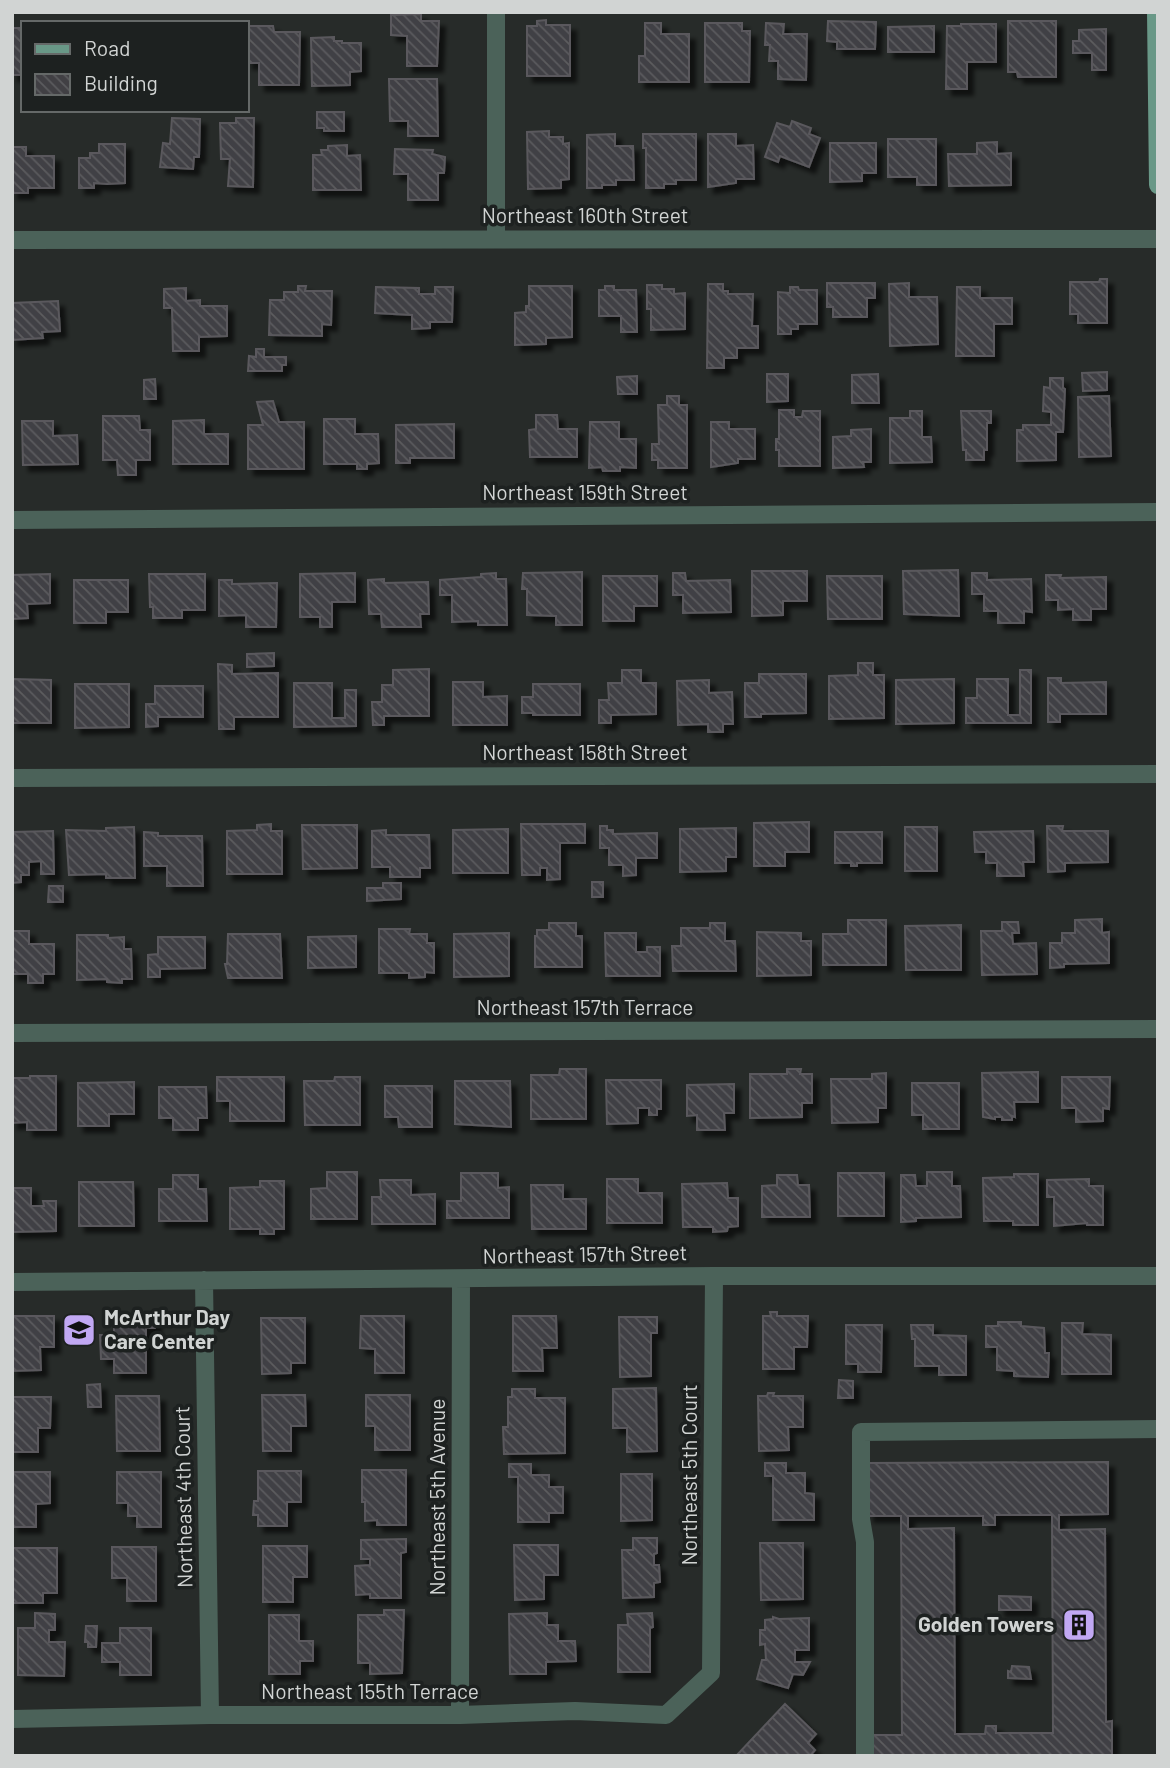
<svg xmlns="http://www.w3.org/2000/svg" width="1170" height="1768" font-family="Barlow,sans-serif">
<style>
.building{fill:url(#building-back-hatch);stroke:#5a595d;stroke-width:2;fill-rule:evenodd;filter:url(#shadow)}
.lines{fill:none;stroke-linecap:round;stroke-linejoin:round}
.minor{stroke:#4b6259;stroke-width:18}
.major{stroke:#699887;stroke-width:18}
.labels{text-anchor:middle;stroke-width:7;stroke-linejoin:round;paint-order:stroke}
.street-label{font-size:21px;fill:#d1d4d3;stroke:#1d2120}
.poi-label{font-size:21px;font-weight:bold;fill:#d1d4d3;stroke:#1d2120;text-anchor:start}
</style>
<defs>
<pattern id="building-back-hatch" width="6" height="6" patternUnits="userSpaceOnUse" patternTransform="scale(1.75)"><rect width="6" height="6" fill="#414044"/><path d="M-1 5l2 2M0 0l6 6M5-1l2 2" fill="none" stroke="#5b5b5e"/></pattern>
<filter id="shadow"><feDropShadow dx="6" dy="6" stdDeviation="2" flood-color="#0009"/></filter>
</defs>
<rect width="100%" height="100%" fill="#272b29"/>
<path class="building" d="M421,14V21H439L437,66H407V36L391,35V15Z
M546,20V25H570V76H527V26H537V21Z
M828,21L876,22L875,49H837V42L827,41Z
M1008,21H1056V77H1018L1017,72H1008Z
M645,23H661V34H689V82H639V56H645Z
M705,23H742V31H750L749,82H705Z
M766,23L784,24L783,34H807L806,80L778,79V61H769L770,45H765Z
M961,24H996V62H967V89H946L947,26H961Z
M248,26H273L274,32H300L299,85H259V63H247Z
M934,26V52H888V27Z
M12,28H23V75H12Z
M1106,29V70H1092V53H1073V41H1079V30Z
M334,37V41H342V43H361V71L350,72V85L312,86L311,38Z
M389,79H437L438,136H408V121H390Z
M317,112H344V131H324V128H317Z
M172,118L200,119L199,157H194L193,169L160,167L163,143L170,144Z
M236,118H254L253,187L228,186L230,159H221L220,123H236Z
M792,121L811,128L809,134L820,138L809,167L780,156L778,162L765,157L777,123L790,127Z
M549,131V137H563V144L569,143V179L561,180V188L528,189L527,132Z
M615,134V146H633L634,180H616V185H602V188H587V135Z
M643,134H696V180H676V184H664V188H646V148H643Z
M708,134H736V146L753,145L754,179H736V183L708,187Z
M888,139H936V185H917V177H888Z
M997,142V154L1011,153V185L949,186L948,154H977V143Z
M830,143H876V173H862V181L830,182Z
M99,144H125V183L107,184L94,183V188H79V158H90V153H99Z
M347,145V156L360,155L361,190H313V155H322L321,150H328V146Z
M12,147H26V156H54V188H28V193H12Z
M395,149L433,150L432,154L445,157L444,173H438V200H408V174H394Z
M1100,279H1107V323H1078V314H1070V282H1099Z
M827,283H875V298H867V317H833V307H827Z
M909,283V297H937L938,344L890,346L889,284Z
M708,284H723V291H728V294H753L752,326H758V348H737V358H724V368H707Z
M647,285H662V289H674V294L685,293V329L651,330V309H647Z
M298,286H306L305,291H332L331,325L322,324V336L269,335L270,300H284V292H298Z
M529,286H572V337L546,338V344L515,345V313L526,312V306H529Z
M605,286H614V290H636L637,332H621V316H599V290H605Z
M376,287L419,288V294H435V287H453L452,322H430V328L412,329V315L375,313Z
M790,287H798L799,290H817V324H798V329H791V334H778V292L790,293Z
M957,287H980V298H1012V324H994V356H956Z
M186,288V301L200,300V306H227V336L199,337V351H173L172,308H164V289Z
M58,301L60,331L42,332L43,338L12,340V303Z
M256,349H264V357H286V365H282V371H248L249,356L256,357Z
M1107,372V390L1083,391L1082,373Z
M767,374H788V401L767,402Z
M878,374L879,403H852V375Z
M637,376V394H618L617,377Z
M1050,378H1063V388L1065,389L1063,432H1056V460L1017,461V430H1023V425H1051V412L1043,411L1044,387L1050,388Z
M155,379L156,399H144V380Z
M667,396H679V405H687V468H658V460H652V444H659L658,405H667Z
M1109,396L1111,456L1079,457L1078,397Z
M273,401L279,422H304V469H248V425H263L257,402Z
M779,410H794V417H802L803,411H820V466H779V450H776V439H779Z
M910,411H922V437H931L932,462L890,463V418H910Z
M961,411H991V423H987V450H984V460H966V450H963Z
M536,415H557L558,429H577V457H530L529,430L536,429Z
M103,416H139L140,430H150V460H136V475H118L117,460H103Z
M324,419H355V434H378L379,463L367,464V469H357V464H324Z
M204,420V434H228V464H173V421Z
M22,421H53V436L77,435L78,464L23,465Z
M590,422H619V439H636V468L620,467V471H603L602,467L589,468Z
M711,422H729V429H755V459H738V463L711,467Z
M454,424V458H410V463H396V425Z
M871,429V462H863L864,467L833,468V437L851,436V430Z
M958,570L959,616L904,614L903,571Z
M752,571H807V601H783V615L752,616Z
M582,572V625H556V616L527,615V589H522L523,573Z
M355,573V602H332V627H320V617H300V574Z
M496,573V579H506L507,625H478V621L452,622V595H440V580L481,577V574Z
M673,573H685L686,581L730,580L731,612L683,613V595H673Z
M972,573H987V580L1031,579L1032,612L1024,611V623H998V611H984V594H972Z
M50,574V603L27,604L28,618L12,619V575Z
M149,574H205V610H182V618H153V607H150Z
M1046,575H1061L1060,578L1106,577V609H1091V620H1073V609L1058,610V600H1046Z
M603,576H657V606H634V621H603Z
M827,576H882V619H828Z
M384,579V583L428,582L429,614H420L421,627H382L381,614H369L368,580Z
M74,580H128V612H106V623H74Z
M219,580H232V584L277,583L276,627H246V615L219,616Z
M274,653V666L247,667V654Z
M858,663H873V675H884V718L829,719V676L858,675Z
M218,664L232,665V674L278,673V717H234V729H219Z
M429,669V716H384V725H373L372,702H382V685H393V670Z
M622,670H641V683H656V714L611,715V723H599V700H609L608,683H622Z
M1020,670H1031V723H966V698H977V679H1008V715H1020Z
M759,674H806V713L761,714V717H745V683H759Z
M1048,678H1061V683L1106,682V714H1060V722H1048Z
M12,679L51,680V723H12Z
M954,679V723L896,724V680Z
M709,680V693L732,692L733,724H723V732H708V724L678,725L677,681Z
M453,682H483V697L507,696V725H453Z
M294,683H332V718H345V690H356V726L294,727Z
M75,684H129V727L75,728Z
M533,684H580V715H533V713H522V697H533Z
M155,686H203V717H158V726L146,727V704H155Z
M809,822V852H785V866H754V823Z
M271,824V831H282V874H227V831L257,830V825Z
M521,824H585V843H560V879L547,880V868H540V875H522Z
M302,825H357V868L303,869Z
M600,826H607V830H613V834L657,833V858H636V875L623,876V865H609V848H600Z
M1047,826H1063L1062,831H1108V862L1065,863V871L1048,872Z
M134,827L135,878H106V874L69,875L66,830L106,831V828Z
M905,827H937V871H905Z
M736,828V857H726V871L680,872V829Z
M508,829V873H453V830Z
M386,830V835H429L430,868H420V877H390V867H372V831Z
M53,831L54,874H41V861L29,862V875H21V882L12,883V832Z
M1033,831L1034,862H1023L1024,876H997V863H986V852H975L974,832Z
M144,832L158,833V836H202L203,886H167V866H144Z
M835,832H882V863H857V866H851V863H835Z
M592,882H603V897H592Z
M383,883H401V899L367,901V888H383Z
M49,886H63V902H48Z
M1102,919V933L1109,932V963L1064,964V967L1050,968V943H1062V933H1075V920Z
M848,920H886V965H823V934H848Z
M1002,922H1018L1019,933H1012L1013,944L1036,943L1037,974L982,975L981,931H1002Z
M549,923H576V936H582V967H535V936H537V930H549Z
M710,923H725V941H735L736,971H673L672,946H681V928H710Z
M961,925V970H906L905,926Z
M379,929H410L409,934H427V943H434V973L425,972V977L409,978V973H379Z
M12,931H29V944H54V974H43V983H28V974H12Z
M757,932L801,933V941H811V975L757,976Z
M509,933V976L454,977V934Z
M605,933H636V952H647V947H660V976H606Z
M228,934H280L282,978H228L225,964H227Z
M77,935H108V938L124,937V949H131L132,979H122V983L107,982V979L77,980Z
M356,936V967L308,968V937Z
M158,937H205V968L160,969V977H148V955L158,954Z
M560,1069H586V1119H531V1075H559Z
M787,1069H801L800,1074H812V1103H802V1117L750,1118V1074H787Z
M1038,1072V1102H1014L1015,1117L1012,1116V1120H1002V1117H995V1119L983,1117L982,1073Z
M886,1073V1108H878V1122L832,1123L831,1079H872V1074Z
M30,1076H56V1130H27V1122L12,1123V1078H30Z
M217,1077H284V1121H230V1101H217Z
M335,1077H360V1125H305L304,1081H334Z
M1062,1077H1110L1109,1109L1103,1108V1121L1076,1122V1108H1062Z
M606,1080H661V1109H657V1115H649V1108H638V1123L607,1124Z
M455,1081H510L511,1127L455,1124Z
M134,1082V1114H109V1126H78V1083Z
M912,1083H959V1129H923V1115H912Z
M734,1084V1113H724L725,1130H697V1115L687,1116V1085Z
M385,1086H432V1127H399L398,1117H385Z
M159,1087H206L207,1118H198V1130H173V1118H159Z
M327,1172H357V1219H311V1189L327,1188Z
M927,1172H952V1186H960L961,1217L916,1218V1221L901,1222V1175H915L916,1186H927Z
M461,1173H498V1188L509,1187V1218H447V1201H461Z
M838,1173H884V1216H838Z
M1014,1174H1038V1225H1013V1221H984L983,1178L1014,1177Z
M173,1175H198V1189H206L207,1221H159V1189H173Z
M777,1175H797L798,1185H809L810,1217H762V1186L777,1185Z
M607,1179H638V1193H662V1223H607Z
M1089,1179V1186H1103V1225H1087V1223L1054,1226V1197H1047V1180Z
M380,1180H411V1195L435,1194V1224H372V1197H381Z
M260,1181H284V1229H274V1234H260V1229H230V1188L260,1187Z
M79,1182H133L134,1226H79Z
M727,1183L728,1198H738V1226L728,1227L727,1231L713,1232V1227H683L682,1184Z
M531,1185H563V1199H586V1229H532Z
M12,1188H31V1206H44L43,1201H56V1231L12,1232Z
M770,1312H777V1316H808L807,1347H794V1369H763V1316H771Z
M12,1316H54V1347H40L41,1370L12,1371Z
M114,1316H155V1328H146V1373H114V1359H101L100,1335H114Z
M361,1316H404V1373H375V1349L360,1348Z
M513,1316H556L557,1348H542L543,1371H513Z
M619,1317H657V1333H651V1376L620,1377Z
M261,1318H305V1363H291V1373L262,1374Z
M998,1322H1021V1326L1044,1328L1045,1353H1049L1048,1377L1014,1376V1371L997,1370V1347H986V1326H998Z
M1062,1323H1083L1082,1334L1111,1335V1374H1062Z
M846,1325H882L881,1372H858V1364H846Z
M911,1325H933V1335L966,1336V1375H939V1366H915V1339H912Z
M839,1380L853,1381V1398H838Z
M100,1384L101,1407H88L87,1385Z
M656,1388L657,1451L627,1452V1428H613V1389Z
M512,1389H535V1398H565V1453L504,1454L503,1427H508V1397H512Z
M768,1393H774L773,1396H803V1427H788L789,1450L759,1451L758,1396H767Z
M262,1395H305L306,1426H291V1451H263Z
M366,1395H410V1450H375V1426H366Z
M116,1396H159L160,1451H117Z
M12,1397H51L50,1428H38V1452H12Z
M1108,1462V1514L1059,1515V1530L1105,1529L1106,1722L1112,1721V1756H872V1735H902L901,1516H868V1463ZM995,1515H1052L1053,1733H996V1726H986L985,1734H955L954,1528L908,1529V1516H983V1525H995Z
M765,1463H786V1473H805V1493L814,1494V1520H773V1476H765Z
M509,1464H531V1475H549V1487H563V1513H549V1522H518V1477H509Z
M362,1470H406V1525H377V1520L365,1521V1502H362Z
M258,1471H301V1502H287V1526H258V1515H253L254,1501H258Z
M12,1472H50V1503L36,1504V1527H12Z
M117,1472H161V1527H137V1516H128V1503H117Z
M621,1474H652V1520L621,1521Z
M633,1538H657V1553L654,1554V1565H659L660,1582L654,1583V1597L623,1598L622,1550H633Z
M406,1539V1552L401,1553V1598H370V1594L356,1595L355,1566L370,1565V1559H361V1540Z
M760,1543H803V1599L761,1600Z
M514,1545H558V1575H544V1599L515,1600Z
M263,1546H307V1577H293V1602H263Z
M112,1547H156V1601H127V1578H112Z
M13,1548H57V1593H43V1603H12Z
M999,1596L1031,1597V1610H999Z
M384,1610H404L402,1673L370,1674V1663H358V1615H384Z
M35,1613L55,1614V1630H49V1642H65L64,1676L18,1675V1628H35Z
M547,1613V1625H558V1641H575L576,1661L546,1662V1674H510L509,1614Z
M652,1613L653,1627L650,1628V1672H618V1625H628L627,1614Z
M269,1615H299V1641H313V1661H300V1674H269Z
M773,1617L779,1619L809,1618V1650H795V1662H810L803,1675L793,1674L788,1688L757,1679L762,1660H766L765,1644L760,1645V1630H765V1620L773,1619Z
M86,1626H97L96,1647H88V1642H85Z
M120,1628H151V1675H120V1662H102V1643H120Z
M1012,1666L1029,1667L1031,1679L1008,1678V1671L1011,1672Z
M785,1704L816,1734L808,1743L815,1750L810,1756H736Z"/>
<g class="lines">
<path class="minor" d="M496,12V238
M12,240L1158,239
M12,520L1158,512
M12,778L1158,774
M12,1033L1158,1029
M204,1280L210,1715
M12,1282L714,1276H1158
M460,1715L461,1279
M12,1719L210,1715H460L575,1711L666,1715L711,1673L714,1276
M865,1756V1542L861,1519V1432L1158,1429"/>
<path class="major" d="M1156,12L1158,185"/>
</g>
<defs>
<symbol id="school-square" viewBox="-11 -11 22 22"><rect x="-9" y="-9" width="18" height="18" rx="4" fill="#c1a8f3" stroke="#1d2120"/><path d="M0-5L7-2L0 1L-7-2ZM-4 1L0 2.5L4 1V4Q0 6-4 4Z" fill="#111"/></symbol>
<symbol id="building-square" viewBox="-11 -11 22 22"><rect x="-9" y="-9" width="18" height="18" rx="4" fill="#c1a8f3" stroke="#1d2120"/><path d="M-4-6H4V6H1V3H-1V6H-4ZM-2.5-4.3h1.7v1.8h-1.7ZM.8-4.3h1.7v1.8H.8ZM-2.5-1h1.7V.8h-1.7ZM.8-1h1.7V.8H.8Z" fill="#111"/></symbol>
</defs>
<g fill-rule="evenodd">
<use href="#school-square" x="60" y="1311" width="38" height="38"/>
<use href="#building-square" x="1060" y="1606" width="38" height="38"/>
</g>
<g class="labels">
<g class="street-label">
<text x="585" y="223">Northeast 160th Street</text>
<text x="585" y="500">Northeast 159th Street</text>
<text x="585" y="760">Northeast 158th Street</text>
<text x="585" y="1015">Northeast 157th Terrace</text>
<text transform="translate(585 1255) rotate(-1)" y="7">Northeast 157th Street</text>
<text transform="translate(690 1475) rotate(-90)" y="7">Northeast 5th Court</text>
<text transform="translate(184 1497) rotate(-91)" y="7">Northeast 4th Court</text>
<text transform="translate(438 1497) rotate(-90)" y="7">Northeast 5th Avenue</text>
<text x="370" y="1699">Northeast 155th Terrace</text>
</g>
<g class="poi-label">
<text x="104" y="1325">McArthur Day<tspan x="104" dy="24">Care Center</tspan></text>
<text x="1054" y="1632" text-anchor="end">Golden Towers</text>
</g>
</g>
<rect width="1170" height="1768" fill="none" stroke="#d1d4d3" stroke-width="28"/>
<rect x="21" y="21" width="228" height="91" fill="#1d2120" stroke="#656968" stroke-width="2"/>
<rect x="35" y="44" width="35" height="10" fill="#699887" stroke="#656968" stroke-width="2"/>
<text x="84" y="56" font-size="21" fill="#d1d4d3">Road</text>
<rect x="35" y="74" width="35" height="21" fill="url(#building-back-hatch)" stroke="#656968" stroke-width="2"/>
<text x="84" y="91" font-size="21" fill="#d1d4d3">Building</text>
</svg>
